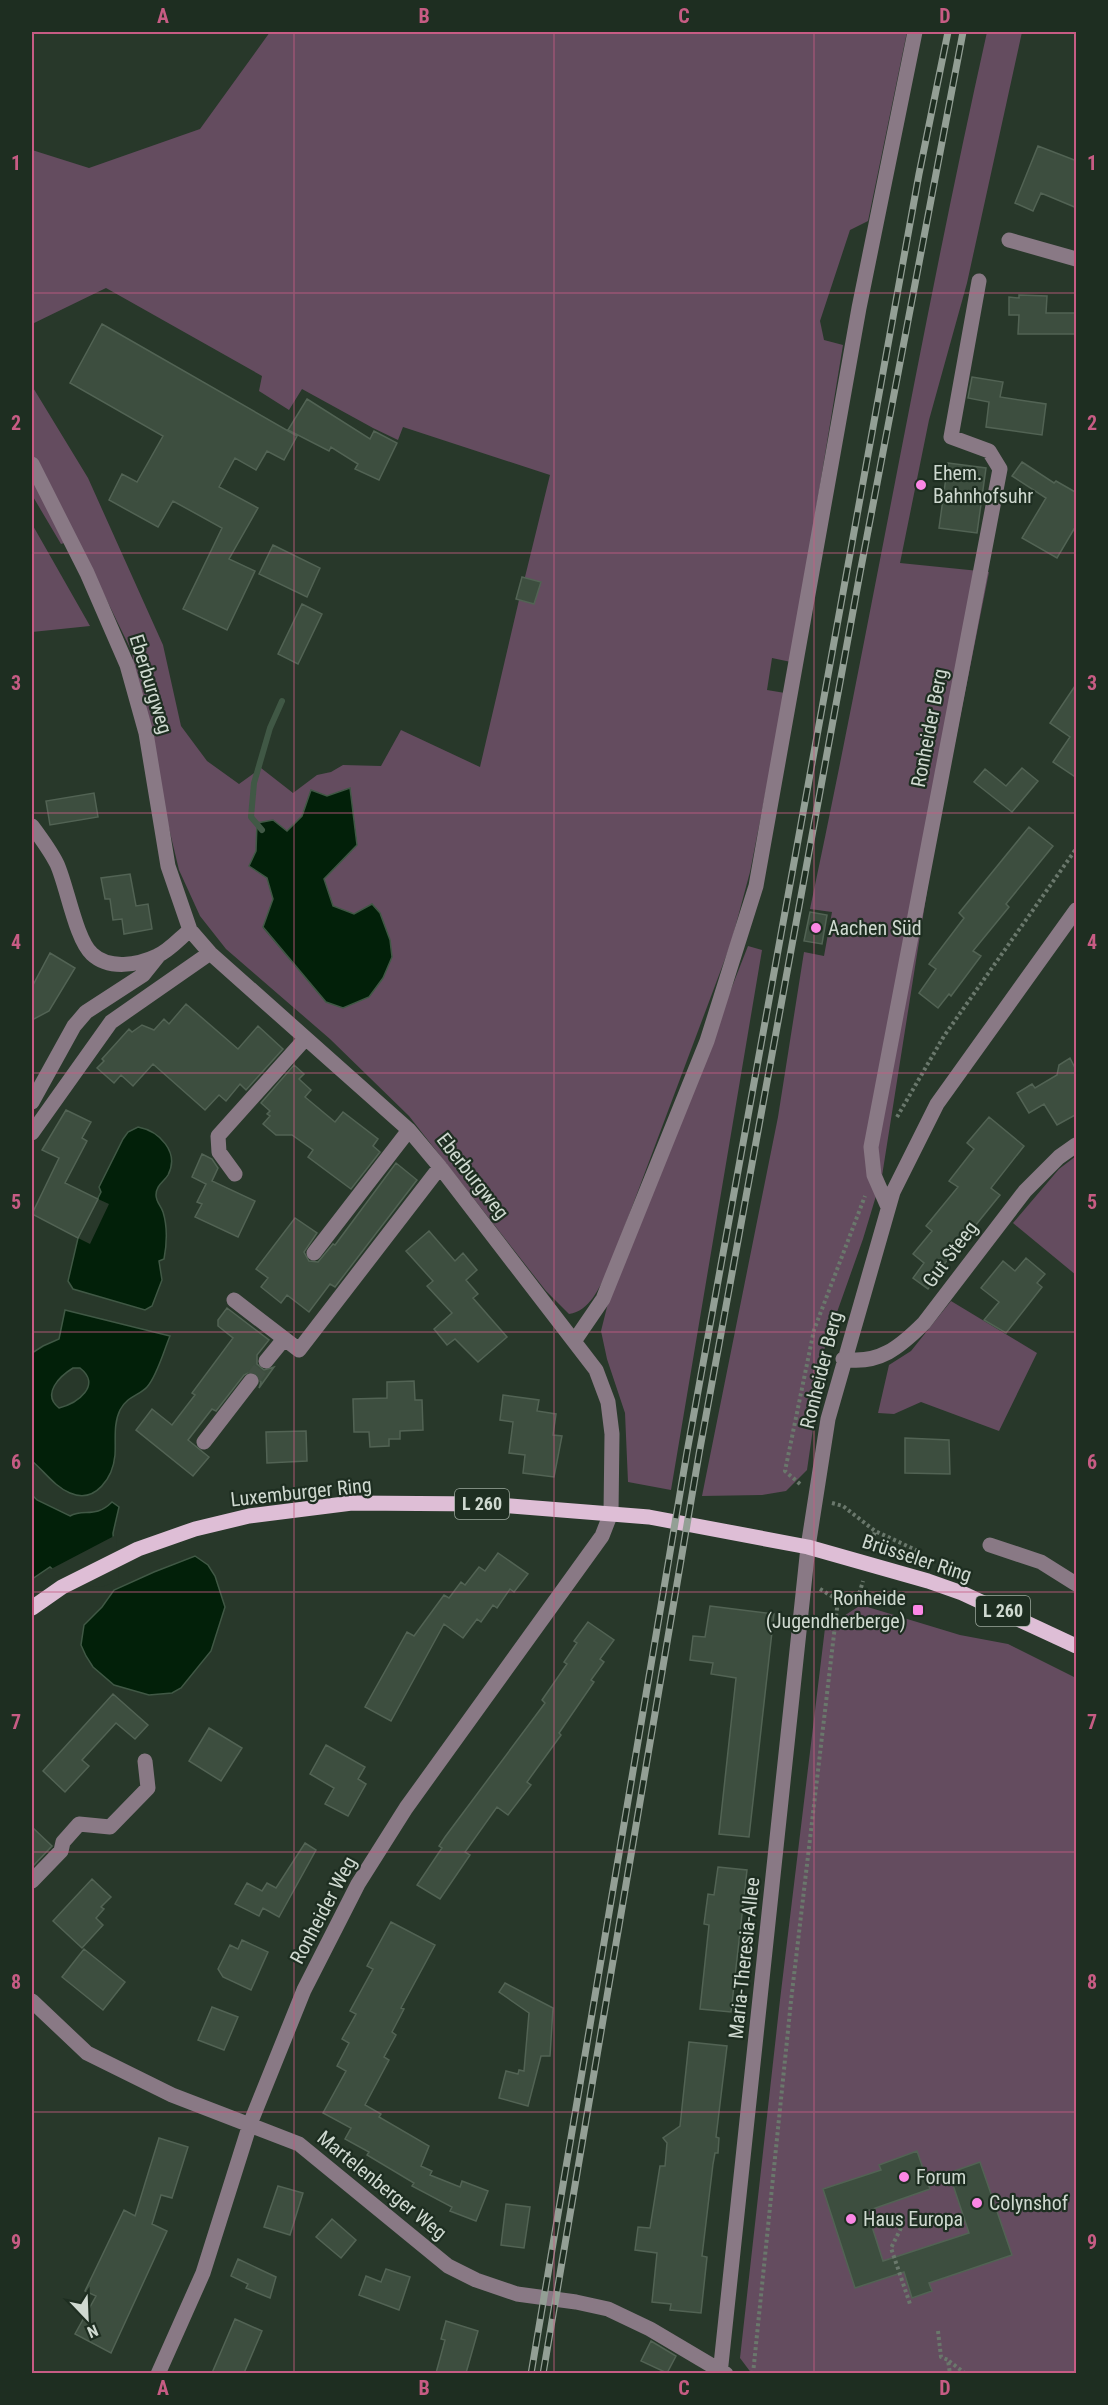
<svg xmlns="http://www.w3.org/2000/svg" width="1108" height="2405" font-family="'Roboto Condensed',sans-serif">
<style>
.green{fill:#644c5f;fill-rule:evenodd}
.water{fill:#022009;stroke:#405845;stroke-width:1.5;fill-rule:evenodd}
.pier{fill:#28382a}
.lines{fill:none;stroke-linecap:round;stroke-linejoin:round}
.stream{stroke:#405845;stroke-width:6}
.building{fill:#3d4e3f;stroke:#526354;stroke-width:1.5}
.minor-tunnel{stroke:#415043;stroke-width:15;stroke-dasharray:15 8;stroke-linecap:butt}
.path{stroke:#6a786c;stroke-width:4;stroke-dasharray:3 3;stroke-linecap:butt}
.minor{stroke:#897985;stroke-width:15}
.major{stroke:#debed6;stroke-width:15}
.rail-casing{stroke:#939f95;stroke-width:7}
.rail{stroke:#1e2e21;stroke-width:4.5;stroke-dasharray:14;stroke-linecap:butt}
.grid{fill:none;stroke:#c75c84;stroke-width:1.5;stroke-opacity:0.55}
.poi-dot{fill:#fb87e5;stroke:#1e2e21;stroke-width:2}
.labels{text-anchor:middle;stroke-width:4.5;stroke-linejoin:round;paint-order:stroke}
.shield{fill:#1e2e21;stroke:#9aa69c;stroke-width:1.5}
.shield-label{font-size:18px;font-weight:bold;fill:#cfd9d0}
.poi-label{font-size:20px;fill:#cfd9d0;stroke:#1e2e21;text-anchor:start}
.street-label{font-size:20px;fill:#cfd9d0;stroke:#1e2e21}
.neatline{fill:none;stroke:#c75c84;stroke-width:2}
.grid-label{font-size:20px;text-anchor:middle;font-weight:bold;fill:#c75c84}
</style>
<rect width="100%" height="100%" fill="#28382a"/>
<path class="green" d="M270,32H907L868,221L850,230L820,321L824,340L843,345L791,662L772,658L767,690L785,693L750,872L731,943L608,1271C598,1289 590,1311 569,1314L546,1291L409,1116L330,1039L226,949L200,916L179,870L167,820L142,733L132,652L77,539L61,544L32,495V386L88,478L163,645L181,726L207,761L239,784L261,768L293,793L317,775L331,772L343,765L381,766L401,730L480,767L519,600L516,599L522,577H525L550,475L403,427L398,440L373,428L302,389L289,410L259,391L262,376L106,288L32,324V150L89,168L200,129ZM350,788L357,845L324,879L332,906L354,914L372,904L380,913L390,940L326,1002L263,928L273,899L267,878L249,866L256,851L287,831L302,816L311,790L327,796Z
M987,32H1022L967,283L929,420L900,563L989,572L933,853L882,1176L863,1239L825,1346L807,1470L786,1491L762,1495L702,1496L778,1117L804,952L824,956L832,912L810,909C872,617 922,323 987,32Z
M32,524L90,626L32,632Z
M748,946L762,950L671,1490L628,1482L625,1413L607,1359L601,1331L608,1303Z
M1076,1156V1275L1013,1223L1059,1169Z
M951,1301L1037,1353L999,1431L921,1402L894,1414L878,1413L889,1365L911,1351Z
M861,1605L960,1635L1008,1644L1076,1678V2373L752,2374L740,2358L780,2000L825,1628Z"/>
<path class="water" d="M350,788L357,845L324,879L333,906L354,914L372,904L380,913L390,940L392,957L383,978L369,997L343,1008L326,1002L263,927L273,899L267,878L249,866L256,851L257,823L273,820L287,831L302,816L311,790L327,796Z
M138,1127C159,1131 180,1152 168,1175C164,1182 156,1185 156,1195C156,1202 161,1206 163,1212C168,1228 167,1243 164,1259L159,1261L162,1280L152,1306L145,1310L73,1289L68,1281L78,1238L101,1192L99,1187L123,1139L128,1132Z
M65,1310L170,1336C164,1350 157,1376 147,1387C140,1395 127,1396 120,1410C113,1424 116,1441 115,1455C113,1477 96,1504 70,1493C55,1487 44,1471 32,1461V1353L43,1346L59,1339ZM73,1368H80C102,1385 78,1403 59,1408C41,1394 60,1376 73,1368Z
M32,1495L37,1500L70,1516C84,1508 95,1519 112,1502L119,1507L113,1533L116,1578L67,1582L50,1567L32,1579Z
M195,1556L208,1565L215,1576L225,1607L211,1651L181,1688L172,1693L149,1695L114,1685L93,1667L86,1656L81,1645L84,1625L102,1607L114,1590L154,1572Z"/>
<path class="pier" d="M98,1199L109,1204L90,1244L78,1238Z
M116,1535L119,1578L118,1581L102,1587L66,1584L50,1571L39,1578L51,1569Z"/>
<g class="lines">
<path class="stream" d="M262,830L251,817L254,783L270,728L282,701"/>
</g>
<path class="building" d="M1038,146L1077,161V208L1041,193L1033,211L1015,203Z
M1019,295L1047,296L1046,313H1077V334H1018L1019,315H1009V297L1019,298Z
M102,324L297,436L284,460L267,451L256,470L235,458L219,487L258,508L229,559L255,571L227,630L183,609L222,528L173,501L158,527L109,500L122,474L137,482L163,436L70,383Z
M972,377L1003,382L1000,397L1046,404L1042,435L986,427L989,402L968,398Z
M307,399L370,439L374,431L397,443L379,480L355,469L358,464L331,447L329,451L288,430Z
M1022,462L1054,483L1056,481L1077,493V524L1057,558L1022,538L1046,498L1012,476Z
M948,463L986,468L977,533L939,528Z
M273,545L320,568L307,597L259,574Z
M522,577L541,582L534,604L516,599Z
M302,604L322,614L298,664L278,654Z
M1077,683V778L1053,762L1070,737L1050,723Z
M1022,768L1038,781L1012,812L974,782L985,769L1006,786Z
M94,793L98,817L50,825L46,801Z
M1029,827L1053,846L1006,904L1009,907L973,951L981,956L951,996L949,994L938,1008L919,993L936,969L929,964L964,918L959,913Z
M130,874L136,906L148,904L152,929L124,934L122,919L113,920L110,899H105L101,878Z
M810,912L827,915L822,944L804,941Z
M50,953L75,968L49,1011L32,1020V987Z
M186,1004L238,1049L258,1026L283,1049L246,1090L240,1084L226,1101L219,1095L205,1110L153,1064L133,1086L121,1075L114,1083L97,1068L104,1061L102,1059L129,1029L132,1032L142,1025L154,1030L164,1019L169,1024Z
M1070,1058L1077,1072V1114L1057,1125L1044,1104L1029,1113L1017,1093L1032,1084L1035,1088L1057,1075L1059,1065Z
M294,1065L304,1074L299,1079L311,1090L305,1097L335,1122L343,1112L378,1139L373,1146L380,1152L351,1189L308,1157L313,1150L292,1135H276L263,1124L270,1116L267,1114L270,1111L261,1103Z
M66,1110L91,1122L82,1138L87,1141L65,1183L98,1199L78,1238L32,1214L59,1158L42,1150Z
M989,1117L1024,1146L991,1188L1000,1195L937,1273L939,1275L928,1289L913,1278L924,1263L913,1254L932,1231L926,1226L958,1187L949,1181L974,1149L967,1143Z
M202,1154L212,1159L218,1168L212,1181L255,1201L238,1237L195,1217L202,1204L197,1202L206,1184L192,1177Z
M396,1163L417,1180L335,1287L330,1284L309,1312L287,1295L281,1303L261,1287L268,1278L256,1269L295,1218L317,1233L304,1252L309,1261L318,1262L333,1244L335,1245Z
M429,1231L455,1261L463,1253L477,1270L466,1280L478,1294L473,1298L507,1337L478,1362L455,1339L447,1345L434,1329L452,1313L427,1286L433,1281L406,1251Z
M1026,1258L1045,1274L1037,1283L1042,1287L1006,1333L984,1320L999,1302L981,1288L1003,1261L1015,1271Z
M227,1308L269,1340L257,1355V1364L264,1370L274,1367L259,1388L261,1382L257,1374L252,1371L244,1375L216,1411L212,1409L188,1440L209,1457L193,1476L136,1430L152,1409L172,1425L195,1395L192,1393L233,1338L218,1326V1320Z
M414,1381L415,1400H422L423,1430L400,1431V1439H389V1446L370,1447L369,1432H354L353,1399L387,1398V1382Z
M503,1395L539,1400L537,1411L556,1414L553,1435L562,1436L554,1477L523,1473L525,1455L509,1453L513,1422L500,1420Z
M306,1431L307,1461L267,1463L266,1432Z
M905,1438L949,1440L950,1474L905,1473Z
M498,1553L528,1574L514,1592L510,1589L497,1608L493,1605L481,1622L477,1619L463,1638L444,1624L391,1721L365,1707L407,1632L414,1636L444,1595L449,1598L461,1582L465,1585L479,1567L485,1571Z
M710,1606L774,1614L749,1837L719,1834L736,1678L711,1674L713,1663L690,1660L693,1636L705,1637Z
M588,1622L614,1640L600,1659L604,1662L591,1680L594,1682L559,1733L561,1735L527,1782L531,1785L508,1815L497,1807L465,1852L470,1855L440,1899L417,1885L442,1848L439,1846L445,1837L545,1703L542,1700L567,1664L564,1662L577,1643L574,1641Z
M113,1694L148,1725L135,1739L116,1723L82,1760L89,1766L65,1792L43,1771Z
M209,1728L242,1748L221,1781L189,1761Z
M326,1745L365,1767L358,1779L366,1784L348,1816L325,1804L334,1788L310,1774Z
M32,1827L52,1846L32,1867Z
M305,1843L316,1850L279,1917L263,1908L259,1916L235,1904L247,1883L262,1891L267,1883L276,1888Z
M718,1867L747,1870L731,2012L700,2009L709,1925L704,1924L708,1894L714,1895Z
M92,1879L111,1897L101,1907L104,1909L96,1918L103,1925L82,1948L53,1921Z
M391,1922L435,1945L401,2008L404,2009L392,2032L396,2035L384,2057L389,2060L365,2105L381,2114L379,2117L429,2146L421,2166L432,2171L430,2175L460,2187L462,2181L488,2191L476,2221L450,2211L452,2207L412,2186L414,2183L367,2155L369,2152L345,2139L351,2128L323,2113L346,2071L337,2066L349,2043L342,2039L356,2014L350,2011L373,1969L367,1966Z
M242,1940L268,1952L251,1990L223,1977L218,1969L230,1945L238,1949Z
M84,1949L125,1982L103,2010L62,1977Z
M505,1983L553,2008L550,2056H541L528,2106L499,2098L506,2071L518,2074L519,2070L524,2071L529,2013L499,1992Z
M212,2007L238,2017L224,2050L198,2040Z
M689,2042L727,2046L716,2137L719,2138L718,2153H715L713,2164L702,2256L707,2257L701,2313L670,2310L671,2304L652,2302L657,2253L635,2250L638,2227L650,2228L660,2166H665L667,2143L663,2138L680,2126Z
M159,2138L188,2147L172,2198L161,2195L152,2224L167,2231L111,2353L75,2334L96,2296L85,2291L124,2210L135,2216Z
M917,2151L930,2189L867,2211L883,2261L969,2233L949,2173L980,2162L1012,2255L929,2283L932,2291L912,2298L904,2272L855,2288L823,2189L881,2170L879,2165Z
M278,2186L303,2193L290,2235L264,2227Z
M506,2204L530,2207L524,2248L501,2245Z
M332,2219L356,2240L341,2258L316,2237Z
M238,2259L276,2277L270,2298L246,2288L248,2284L231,2276Z
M386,2269L410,2277L399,2310L359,2295L366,2276L381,2282Z
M235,2319L262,2331L244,2373H212Z
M446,2321L478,2331L466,2373H436L445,2340L441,2339Z
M651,2341L676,2356L667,2373L641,2361Z"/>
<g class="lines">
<path class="minor-tunnel" d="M251,1381L266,1361"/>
<path class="path" d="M897,1117L944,1036L1076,849
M800,1484L785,1471L814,1330L865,1196
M832,1503L843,1506L875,1531L916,1550L920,1561
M871,1547L875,1531
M820,1589L838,1600L857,1601L863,1581
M901,2228L891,2248L910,2304
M938,2331L941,2357L948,2360L950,2374
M949,2361L966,2374
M753,2374L791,2001L838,1600"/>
<path class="minor" d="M1009,240L1076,259
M32,464L87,573L127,665L146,733L168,866L190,930L210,953L409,1130L440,1167L596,1370L608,1402L612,1434L611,1513L602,1536L406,1808L358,1884L304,1990L250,2124L203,2273L158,2374
M32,826C41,838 50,850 57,864C67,886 76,940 92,954C109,970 138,965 157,956C169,951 180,938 190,930
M32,1102L74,1026L86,1012L143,975L159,955
M32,1133L111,1022L210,953
M235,1174L219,1152L218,1136L305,1039
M888,1207L874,1175L871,1147L1000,469L989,451L951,437L979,281
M314,1253L409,1130
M234,1300L299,1350L440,1167
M575,1340L603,1299L707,1041L756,886L859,308L915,32
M843,1359C879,1365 900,1347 924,1323L1025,1191L1059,1157L1076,1145
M266,1361L284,1339
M204,1442L251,1381
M990,1545L1041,1562L1076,1584
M32,1881L61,1851L63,1842L79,1824L110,1827L148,1788L145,1761
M32,2001L87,2053L172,2095L299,2144L448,2266L476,2280L517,2294L576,2302L608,2309L650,2329L726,2374
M720,2374L808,1547L828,1419L893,1192L937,1104L1076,910"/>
<path class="major" d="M32,1608L62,1587L138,1549L195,1529L249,1516L352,1503L485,1504L649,1517L808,1547L928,1581L962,1593L1076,1646"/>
<defs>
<path id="rail" d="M531,2374L687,1452L919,174L948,32
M543,2374L699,1454L860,573L963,32"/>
</defs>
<use href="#rail" class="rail-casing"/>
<use href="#rail" class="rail"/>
</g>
<path class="grid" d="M294,32V2374M554,32V2374M814,32V2374M32,293H1076M32,553H1076M32,813H1076M32,1073H1076M32,1332H1076M32,1592H1076M32,1852H1076M32,2112H1076"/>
<g class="poi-dot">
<circle cx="921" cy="485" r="6"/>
<circle cx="816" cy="928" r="6"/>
<rect x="912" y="1604" width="12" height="12" rx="3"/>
<circle cx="904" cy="2177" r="6"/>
<circle cx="977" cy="2203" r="6"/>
<circle cx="851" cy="2219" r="6"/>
</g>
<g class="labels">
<g class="shield">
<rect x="455" y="1489" width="54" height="30" rx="4.5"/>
<rect x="976" y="1596" width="54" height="30" rx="4.5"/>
</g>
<g class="shield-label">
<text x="482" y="1510">L 260</text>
<text x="1003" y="1617">L 260</text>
</g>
<g class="poi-label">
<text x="933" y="480">Ehem.<tspan x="933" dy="23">Bahnhofsuhr</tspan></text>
<text x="828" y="935">Aachen Süd</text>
<text x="906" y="1605" text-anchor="end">Ronheide<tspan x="906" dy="23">(Jugendherberge)</tspan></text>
<text x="916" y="2184">Forum</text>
<text x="989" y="2210">Colynshof</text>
<text x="863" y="2226">Haus Europa</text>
</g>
<g class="street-label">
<text transform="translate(151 684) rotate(73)" y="7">Eberburgweg</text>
<text transform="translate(929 728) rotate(-79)" y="7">Ronheider Berg</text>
<text transform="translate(473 1176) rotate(52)" y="7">Eberburgweg</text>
<text transform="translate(950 1254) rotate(-53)" y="7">Gut Steeg</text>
<text transform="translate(821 1370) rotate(-76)" y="7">Ronheider Berg</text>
<text transform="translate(301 1492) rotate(-6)" y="7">Luxemburger Ring</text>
<text transform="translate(917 1558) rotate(18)" y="7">Brüsseler Ring</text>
<text transform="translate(323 1910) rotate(-62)" y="7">Ronheider Weg</text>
<text transform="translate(744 1958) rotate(-84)" y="7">Maria-Theresia-Allee</text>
<text transform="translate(382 2185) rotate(39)" y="7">Martelenberger Weg</text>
</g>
</g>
<rect width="1108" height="2405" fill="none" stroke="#1e2e21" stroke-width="66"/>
<g transform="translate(87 2318) rotate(157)" stroke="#1e2e21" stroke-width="4.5" paint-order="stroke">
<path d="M0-4.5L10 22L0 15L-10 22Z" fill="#cfd9d0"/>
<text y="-9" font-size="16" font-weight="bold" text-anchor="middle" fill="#cfd9d0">N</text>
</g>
<rect x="33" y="33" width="1042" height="2339" class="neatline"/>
<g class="grid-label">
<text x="163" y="23">A</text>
<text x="424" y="23">B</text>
<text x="684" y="23">C</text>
<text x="945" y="23">D</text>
<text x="16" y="170">1</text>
<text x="1092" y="170">1</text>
<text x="16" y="430">2</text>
<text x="1092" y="430">2</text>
<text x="16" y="690">3</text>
<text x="1092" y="690">3</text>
<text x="16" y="949">4</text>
<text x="1092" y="949">4</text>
<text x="16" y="1209">5</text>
<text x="1092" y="1209">5</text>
<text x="16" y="1469">6</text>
<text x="1092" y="1469">6</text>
<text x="16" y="1729">7</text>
<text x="1092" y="1729">7</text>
<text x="16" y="1989">8</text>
<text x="1092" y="1989">8</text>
<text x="16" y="2249">9</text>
<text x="1092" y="2249">9</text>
<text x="163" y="2395">A</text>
<text x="424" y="2395">B</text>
<text x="684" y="2395">C</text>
<text x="945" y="2395">D</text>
</g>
</svg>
